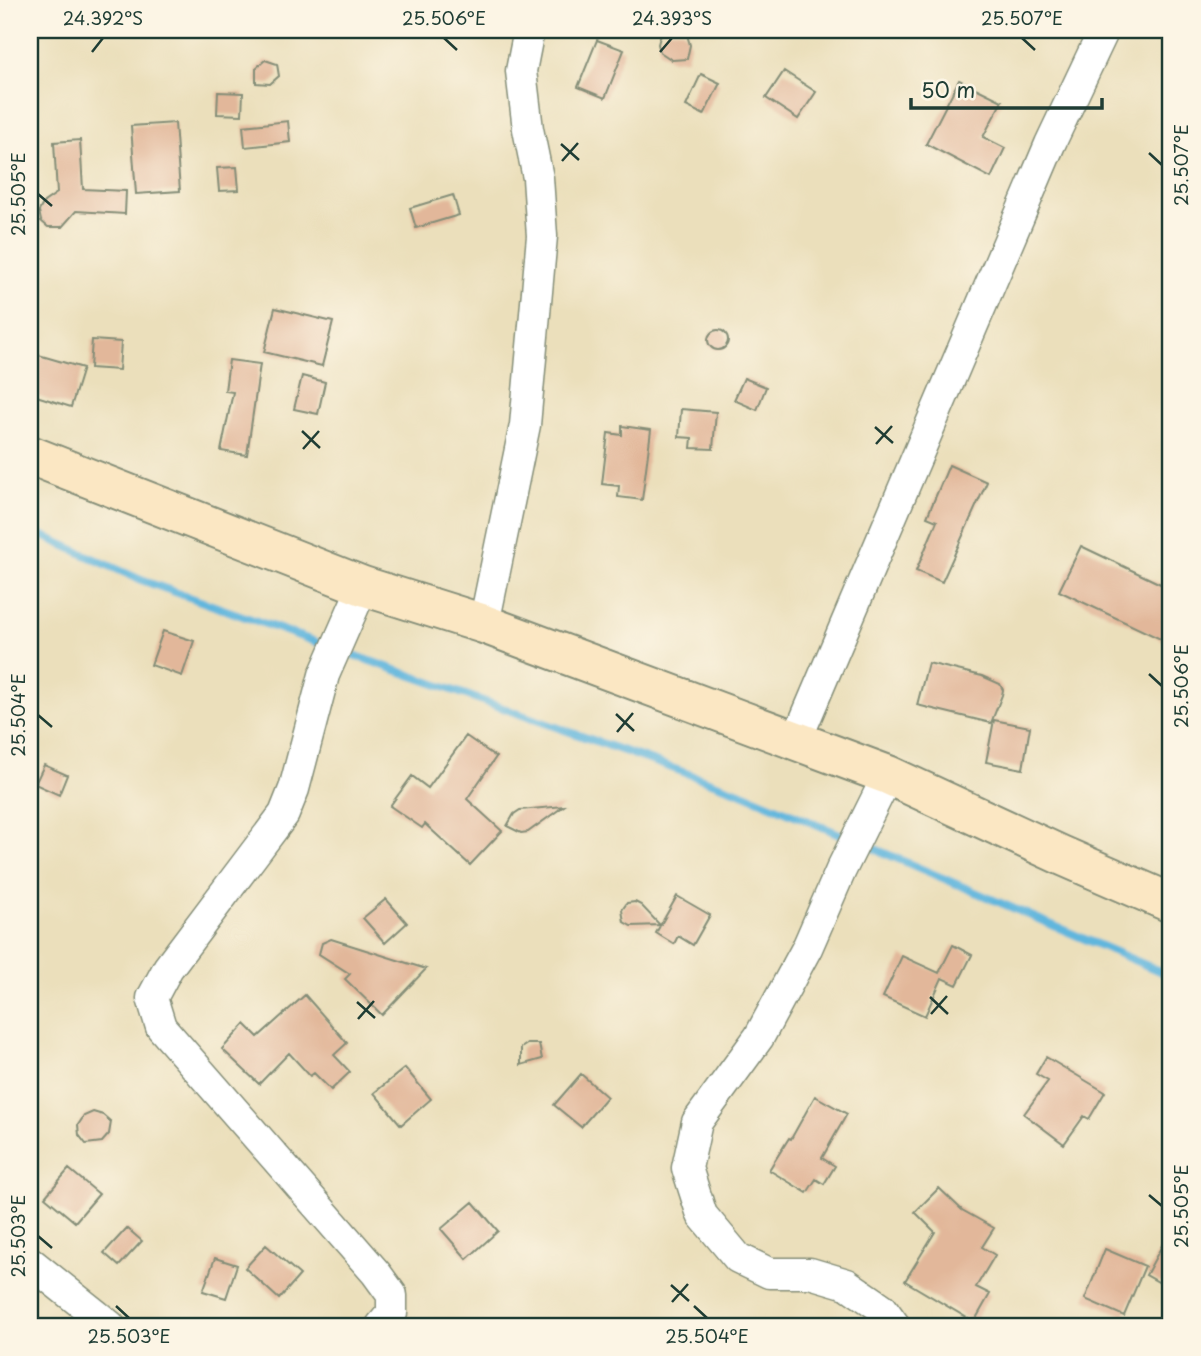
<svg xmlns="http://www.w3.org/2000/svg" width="1201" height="1356" font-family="'Playpen Sans',sans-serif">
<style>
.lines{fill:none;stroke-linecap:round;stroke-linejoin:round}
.stream{stroke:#61b6dd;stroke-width:8}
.building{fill:#e2b79a}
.street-casing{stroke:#858e78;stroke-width:33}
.secondary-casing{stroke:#858e78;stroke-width:42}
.street{stroke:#fff;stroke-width:30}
.secondary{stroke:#fbe7c3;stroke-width:38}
.ticks{fill:none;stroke:#1f3d34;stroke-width:2.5}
.neatline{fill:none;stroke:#1f3d34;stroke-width:2.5}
.ticks-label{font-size:18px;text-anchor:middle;fill:#1f3d34}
</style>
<rect width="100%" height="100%" fill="#fcf5e5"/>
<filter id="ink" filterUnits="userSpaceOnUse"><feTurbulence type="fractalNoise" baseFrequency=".0143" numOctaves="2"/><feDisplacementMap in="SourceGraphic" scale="14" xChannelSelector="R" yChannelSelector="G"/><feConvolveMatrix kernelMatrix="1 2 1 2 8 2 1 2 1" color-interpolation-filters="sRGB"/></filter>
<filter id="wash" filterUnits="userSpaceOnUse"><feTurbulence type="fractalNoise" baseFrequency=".00686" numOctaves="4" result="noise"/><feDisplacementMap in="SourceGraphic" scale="28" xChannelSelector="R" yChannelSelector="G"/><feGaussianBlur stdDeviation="1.57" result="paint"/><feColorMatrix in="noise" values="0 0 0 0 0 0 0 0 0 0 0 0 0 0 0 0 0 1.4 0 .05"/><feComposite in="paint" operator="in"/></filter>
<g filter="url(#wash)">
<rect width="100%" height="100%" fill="#ebdfbb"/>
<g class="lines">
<path class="stream" d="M30,530L141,580L330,647
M342,651L745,794L849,838
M861,843L1171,976"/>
</g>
<g id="blocks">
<path class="building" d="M668,30H682L687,35L690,45L687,59L672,60L660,52L658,44L660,37Z
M597,40L624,50L605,98L578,87Z
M265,60L277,64L279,76L270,84L256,83V68Z
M784,71L816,92L798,119L766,98Z
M701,74L720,83L704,115L686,106Z
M959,80L1002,101L983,137L1005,148L991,178L926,144Z
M218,92L243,93L242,115L217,114Z
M288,121L290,142L245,147L243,126Z
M175,123L180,191L136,194L131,126Z
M80,140L83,189L126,191L125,214L76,211L62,227H48L41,221L39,211L44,202L57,193L54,142Z
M237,167L239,190L219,191L217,168Z
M453,195L459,215L416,228L410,208Z
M275,308L333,322L322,366L264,352Z
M708 340a10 10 0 1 1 20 0a10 10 0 1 1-20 0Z
M92,340L121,342L119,370L90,368Z
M35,354L83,368L71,407L30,394V371Z
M229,360L260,364L247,455L221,451L233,392L225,391Z
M302,376L325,382L318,414L294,409Z
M744,378L766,387L757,410L734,400Z
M681,409L716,412L713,449L691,448L692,438L679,437Z
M622,426L651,430L642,500L618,497L619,486L602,484L608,433L622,435Z
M949,465L987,482L942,582L916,571L937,521L927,517Z
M1081,546L1171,589V644L1059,591Z
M163,631L194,641L182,676L151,665Z
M928,663L982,676L1000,684L1003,690L1002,695L991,723L917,705Z
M994,720L1030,727L1023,769L986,762Z
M466,736L496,757L467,799L502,831L470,865L425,824L422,828L390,806L412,776L428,788Z
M44,765L67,775L59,795L35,784Z
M564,806L528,832L521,833L507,826L514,814L520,810Z
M677,896L710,915L693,945L678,936L674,944L656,933Z
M386,899L407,923L385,943L363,918Z
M635,902L641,905L660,925L631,926L624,922L622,910L627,903Z
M331,939L426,969L382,1015L345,979L350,974L319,954L322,943Z
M953,945L972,955L957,985L942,978L925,1016L883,997L902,956L939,973Z
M305,995L347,1043L334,1055L350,1072L331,1090L314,1073L310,1076L289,1053L259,1084L222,1049L245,1024L258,1037Z
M527,1044H539L542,1059L521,1065V1048Z
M1046,1057L1105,1092L1089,1119L1084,1116L1064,1144L1024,1114L1048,1081L1036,1074Z
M405,1068L431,1099L401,1125L374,1093Z
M581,1074L607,1097L581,1127L554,1105Z
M815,1096L847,1114L822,1158L835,1166L824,1184L816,1179L807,1193L769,1170L789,1138L791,1139Z
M93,1112L103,1115L111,1122L109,1134L102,1142L86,1144L79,1135L78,1125L84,1116Z
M69,1169L99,1194L75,1222L45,1197Z
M939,1188L962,1210L994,1228L982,1247L995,1255L976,1287L990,1294L974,1322L905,1281L935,1232L915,1212Z
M473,1202L498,1231L467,1259L441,1229Z
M127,1228L142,1241L119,1266L104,1253Z
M1171,1229V1289L1146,1275Z
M266,1245L300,1275L279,1299L245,1268Z
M1105,1249L1145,1266L1124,1316L1085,1299Z
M215,1258L237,1265L226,1298L203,1291Z"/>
</g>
</g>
<g filter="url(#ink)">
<use href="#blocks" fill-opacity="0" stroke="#858e78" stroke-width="2"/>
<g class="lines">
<defs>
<path id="street" d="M363,586L324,675L294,789L284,814L168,968L152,998L161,1027L376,1273L392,1295V1313L381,1326
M484,624L525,425L542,236L538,178L528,129L521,71L529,30
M796,741L1050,144L1104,30
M888,775L841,870L807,948L759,1037L697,1122L687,1168L702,1215L738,1258L769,1273H810L847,1284L882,1308L895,1326
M30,1262L110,1326"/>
<path id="secondary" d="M30,455L363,586L484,624L888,775L1063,856L1171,903"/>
</defs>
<use href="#street" class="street-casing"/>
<use href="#secondary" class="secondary-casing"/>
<use href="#street" class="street"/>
<use href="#secondary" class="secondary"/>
</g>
</g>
<path class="ticks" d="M444,38L457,50M1022,38L1035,50M92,52L103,38M660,52L672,38M561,144L579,160M1149,153L1162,165M562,161L578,143M38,194L52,206M875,427L893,443M302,431L320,448M876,444L892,426M303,449L319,431M1149,674L1162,686M616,714L634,731M38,715L52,727M617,732L633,713M930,997L948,1014M357,1002L375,1018M931,1014L947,996M358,1019L374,1001M1149,1195L1162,1206M38,1236L52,1248M671,1285L689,1301M672,1302L688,1284M116,1306L129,1318M694,1306L707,1318"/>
<rect width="1201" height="1356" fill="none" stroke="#fcf5e5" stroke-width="77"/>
<path d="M911 98v10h191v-10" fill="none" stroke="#1f3d34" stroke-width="3.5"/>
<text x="921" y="98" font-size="21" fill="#1f3d34" stroke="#fcf5e5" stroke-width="5" paint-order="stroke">50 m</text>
<rect x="38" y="38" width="1124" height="1280" class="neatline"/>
<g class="ticks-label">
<text x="103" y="25">24.392°S</text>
<text x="444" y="25">25.506°E</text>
<text x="672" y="25">24.393°S</text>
<text x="1022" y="25">25.507°E</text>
<text transform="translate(1182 165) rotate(-90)" y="6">25.507°E</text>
<text transform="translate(19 194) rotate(-90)" y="6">25.505°E</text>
<text transform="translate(1182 686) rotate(-90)" y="6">25.506°E</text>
<text transform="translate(19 715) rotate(-90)" y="6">25.504°E</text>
<text transform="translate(1182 1206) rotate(-90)" y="6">25.505°E</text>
<text transform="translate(19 1236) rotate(-90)" y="6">25.503°E</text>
<text x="129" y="1343">25.503°E</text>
<text x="707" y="1343">25.504°E</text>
</g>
</svg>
